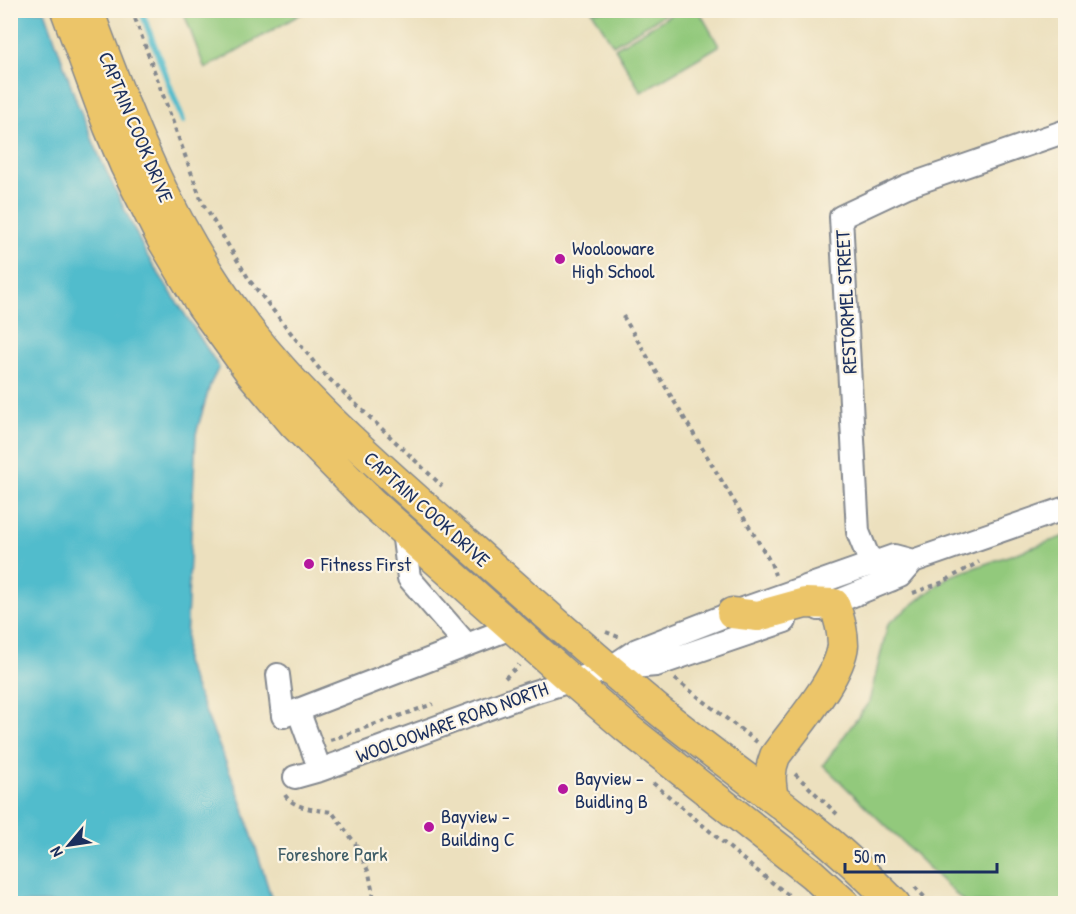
<svg xmlns="http://www.w3.org/2000/svg" width="1076" height="914" font-family="'Patrick Hand',sans-serif">
<style>
.green{fill:#92c97c;stroke:#567c6d;stroke-width:1.5}
.water{fill:#51bccc;stroke:#367695;stroke-width:1.5}
.lines{fill:none;stroke-linecap:round;stroke-linejoin:round}
.stream{stroke:#51bccc;stroke-width:6}
.minor-casing{stroke:#84888e;stroke-width:26}
.major-casing{stroke:#84888e;stroke-width:33}
.path{stroke:#84888e;stroke-width:4;stroke-dasharray:4.5 4.5;stroke-linecap:butt}
.minor{stroke:#fff;stroke-width:22}
.major{stroke:#ecc569;stroke-width:30}
.poi-dot{fill:#b5179e;stroke:#fcf5e5;stroke-width:2}
.labels{text-anchor:middle;stroke-width:4.5;stroke-linejoin:round;paint-order:stroke}
.street-label{font-size:20px;fill:#1b2f5e;stroke:#fcf5e5}
.poi-label{font-size:20px;fill:#1b2f5e;stroke:#fcf5e5;text-anchor:start}
.park-label{font-size:20px;fill:#3f5d67;stroke:#fcf5e5}
</style>
<rect width="100%" height="100%" fill="#fcf5e5"/>
<filter id="ink" filterUnits="userSpaceOnUse"><feTurbulence type="fractalNoise" baseFrequency=".0167" numOctaves="2"/><feDisplacementMap in="SourceGraphic" scale="12" xChannelSelector="R" yChannelSelector="G"/><feConvolveMatrix kernelMatrix="1 2 1 2 8 2 1 2 1" color-interpolation-filters="sRGB"/></filter>
<filter id="wash" filterUnits="userSpaceOnUse"><feTurbulence type="fractalNoise" baseFrequency=".008" numOctaves="4" result="noise"/><feDisplacementMap in="SourceGraphic" scale="24" xChannelSelector="R" yChannelSelector="G"/><feGaussianBlur stdDeviation="1.35" result="paint"/><feColorMatrix in="noise" values="0 0 0 0 0 0 0 0 0 0 0 0 0 0 0 0 0 1.4 0 .05"/><feComposite in="paint" operator="in"/></filter>
<g filter="url(#wash)">
<rect width="100%" height="100%" fill="#ece0be"/>
<path class="green" d="M679,10L699,11L719,46L641,92L615,48Z
M183,11H306L205,69Z
M592,11H670L613,45Z
M1065,536V903H965L823,765L869,702L888,624L948,577Z"/>
<path class="water" d="M10,11H45L77,103L101,160L146,254L219,367L210,385L196,434L185,662L240,797L273,903H11Z"/>
<g class="lines">
<path class="stream" d="M141,10L183,121"/>
</g>
</g>
<g filter="url(#ink)">
<g class="lines">
<defs>
<path id="minor" d="M403,531L409,578L466,644
M891,580L867,554L858,532L841,217L907,186L1066,131
M819,609L900,576L913,561L1066,508
M610,668L637,650L732,613L894,556L913,561
M278,675L283,716L511,628
M298,710L320,770
M295,777L320,770L528,694L609,669L656,665L785,621"/>
<path id="major" d="M66,10L109,127L125,165L162,239L202,306L250,372L294,424L372,503L571,680L627,728L812,874L845,904
M88,10C127,117 168,221 236,313C290,387 357,446 425,507C502,575 578,644 657,709C711,753 768,793 823,837C848,858 872,881 895,904
M732,613L758,616L805,603L834,604C839,617 843,631 843,645C840,678 794,729 775,756C769,771 770,782 773,798"/>
</defs>
<use href="#minor" class="minor-casing"/>
<use href="#major" class="major-casing"/>
<path class="path" d="M132,10L202,202L250,281L321,371L442,486
M623,316L771,563L775,575
M913,593L941,583L979,562
M606,632L621,638
M505,678L519,665
M675,679L757,742
M330,740L433,704
M795,774L837,814
M653,783L751,866L800,904
M285,795C294,809 317,810 332,812L355,843L369,873L375,904
M915,887L931,904"/>
<use href="#minor" class="minor"/>
<use href="#major" class="major"/>
</g>
</g>
<g class="poi-dot">
<circle cx="560" cy="259" r="6"/>
<circle cx="309" cy="564" r="6"/>
<circle cx="563" cy="789" r="6"/>
<circle cx="429" cy="827" r="6"/>
</g>
<g class="labels">
<g class="street-label">
<text transform="translate(136 127) rotate(67)" y="7">CAPTAIN COOK DRIVE</text>
<text transform="translate(846 302) rotate(-93)" y="7">RESTORMEL STREET</text>
<text transform="translate(427 509) rotate(42)" y="7">CAPTAIN COOK DRIVE</text>
<text transform="translate(452 722) rotate(-20)" y="7">WOOLOOWARE ROAD NORTH</text>
</g>
<g class="poi-label">
<text x="572" y="255">Woolooware<tspan x="572" dy="23">High School</tspan></text>
<text x="321" y="571">Fitness First</text>
<text x="575" y="785">Bayview -<tspan x="575" dy="23">Buidling B</tspan></text>
<text x="441" y="823">Bayview -<tspan x="441" dy="23">Building C</tspan></text>
</g>
<g class="park-label">
<text x="333" y="861">Foreshore Park</text>
</g>
</g>
<rect width="1076" height="914" fill="none" stroke="#fcf5e5" stroke-width="36"/>
<g transform="translate(69 845) rotate(241)" stroke="#fcf5e5" stroke-width="4.5" paint-order="stroke">
<path d="M0-4.5L10 22L0 15L-10 22Z" fill="#1b2f5e"/>
<text y="-9" font-size="16" font-weight="bold" text-anchor="middle" fill="#1b2f5e">N</text>
</g>
<path d="M845 863v9h152v-9" fill="none" stroke="#1b2f5e" stroke-width="3"/>
<text x="854" y="863" font-size="18" fill="#1b2f5e" stroke="#fcf5e5" stroke-width="4.5" paint-order="stroke">50 m</text>
</svg>
